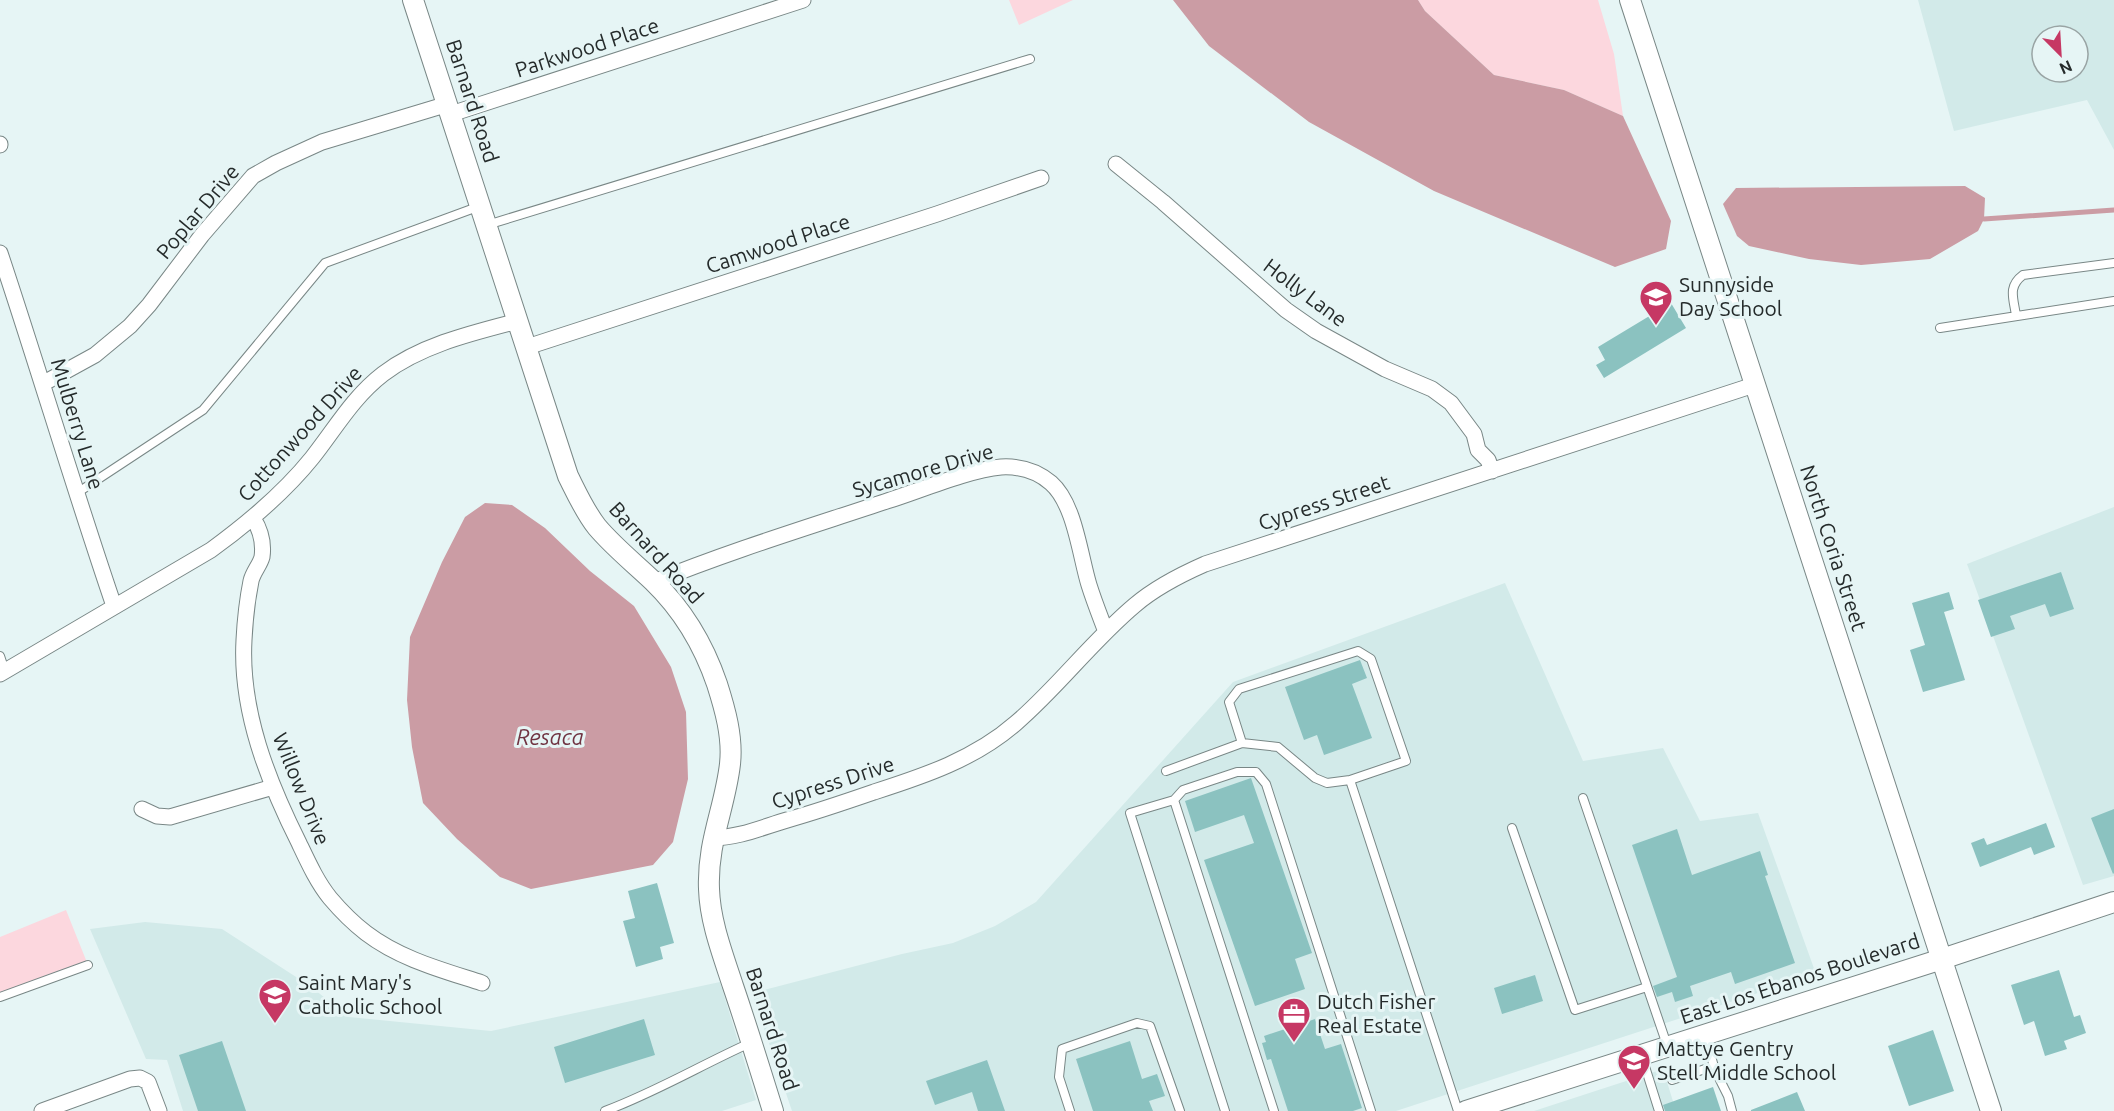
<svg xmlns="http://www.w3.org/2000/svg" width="2114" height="1111" font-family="Ubuntu,sans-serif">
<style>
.built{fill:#d2eae9;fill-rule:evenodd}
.green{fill:#fcd7de}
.water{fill:#cb9ca4}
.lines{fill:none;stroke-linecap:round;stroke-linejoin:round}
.stream{stroke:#cb9ca4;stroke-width:5}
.building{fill:#8bc2c0}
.service-casing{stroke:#798786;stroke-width:10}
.minor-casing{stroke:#798786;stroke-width:17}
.tertiary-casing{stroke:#798786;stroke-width:22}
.service{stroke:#fff;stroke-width:8}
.minor{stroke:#fff;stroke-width:15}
.tertiary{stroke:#fff;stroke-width:20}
.labels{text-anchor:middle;stroke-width:6;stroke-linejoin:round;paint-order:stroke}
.street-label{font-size:21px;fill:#252b2b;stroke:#e6f5f5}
.poi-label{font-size:21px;fill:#252b2b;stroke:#e6f5f5;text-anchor:start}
.water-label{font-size:22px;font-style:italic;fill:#703442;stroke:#e6f5f5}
</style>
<rect width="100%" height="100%" fill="#e6f5f5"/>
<path class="built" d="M1918,0H2114V150L2087,100L1954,131ZM2042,36H2078V72H2042Z
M2114,507V876L2083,885L1967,564Z
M1505,583L1583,761L1663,748L1700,821L1758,813L1816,974L1396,1111H792L752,993L902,954L953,943L995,926L1036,902L1233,682Z
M145,922L222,929L310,986L349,1017L491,1031L720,982L756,1100L722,1111H183L167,1060L146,1059L90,929Z
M1663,1069L1676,1111H1534Z"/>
<path class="green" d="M1009,0H1073L1019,25Z
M1418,0H1598L1614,54L1623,116L1564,90L1494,75L1425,11Z
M66,910L88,965L0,997V937Z"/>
<path class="water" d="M1173,0H1418L1425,11L1494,75L1564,90L1623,116L1671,221L1666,249L1615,267L1434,191L1309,122L1209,46Z
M1965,186L1985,198L1984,219L1978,231L1930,259L1861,265L1809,259L1749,246L1737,236L1723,204L1736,188Z
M485,503L512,505L545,528L590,571L634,606L671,667L686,712L688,779L673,842L653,865L531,889L500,877L457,839L423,803L412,747L407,700L410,637L442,562L465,517Z"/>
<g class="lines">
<path class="stream" d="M1984,219L2114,210"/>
</g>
<path class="building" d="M1671,303L1686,328L1604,378L1596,365L1605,360L1598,347Z
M2061,572L2074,609L2050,617L2045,604L2010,616L2015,629L1991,637L1978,600Z
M1949,592L1954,609L1944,612L1965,680L1923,692L1910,650L1925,645L1912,603Z
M1360,660L1367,678L1352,684L1372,738L1324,755L1317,735L1304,740L1285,687Z
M1251,778L1312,953L1295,959L1305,989L1255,1006L1204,860L1254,843L1244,815L1195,832L1185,801Z
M2114,809V873L2113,874L2091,818Z
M2046,823L2055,847L2034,855L2031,847L1980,867L1971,843L1984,838L1987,845Z
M1677,829L1692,875L1760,851L1768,875L1765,876L1795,963L1735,984L1731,972L1690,986L1693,996L1675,1002L1672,992L1657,997L1653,986L1677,977L1632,845Z
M657,883L674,943L660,947L663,959L636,967L623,921L635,918L628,891Z
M2059,970L2074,1017L2080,1015L2086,1033L2064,1041L2067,1049L2045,1056L2034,1021L2024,1025L2011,985Z
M1535,975L1543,1001L1502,1014L1494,988Z
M644,1019L655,1055L565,1083L554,1047Z
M1315,1019L1325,1049L1341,1044L1362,1108L1353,1111H1288L1271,1059L1267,1060L1262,1043L1266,1042L1264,1036Z
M1933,1030L1954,1091L1909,1106L1888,1046Z
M222,1041L246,1111H198L179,1055Z
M1130,1041L1142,1079L1157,1074L1165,1096L1149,1101L1153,1111H1093L1076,1059Z
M987,1060L1005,1111H978L972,1092L935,1105L926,1081Z
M1713,1087L1721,1111H1665L1663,1105Z
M1797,1092L1805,1111H1751V1110Z"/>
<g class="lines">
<defs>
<path id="service" d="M487,225L1030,59
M2016,316C2014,299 2007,287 2023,275L2114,263
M1940,328L2114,301
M77,493L203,410L325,263L480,206
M0,656L5,671
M1242,743L1278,747L1315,778L1327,783L1350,780
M1166,771L1242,743L1229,702L1239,689L1358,651L1371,659L1406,761L1350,780L1458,1111
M1583,798L1667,1045
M1174,800L1183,790L1237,772H1256L1266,784L1371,1111
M1512,828L1575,1010L1647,987
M0,997L88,965
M1705,1036L1715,1070L1728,1096L1732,1111
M1642,1057L1659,1111
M1672,1080L1714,1066
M605,1111C656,1092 701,1065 750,1043
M1070,1111L1059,1077L1062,1049L1137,1023L1150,1026L1180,1111
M1225,1111L1130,813L1174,800L1274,1111"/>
<path id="minor" d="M451,114L803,0
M0,145V144
M1116,164L1163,202L1286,310L1316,331L1385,369L1432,389L1451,403L1474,434L1478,450L1488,460L1492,471
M0,253C39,370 74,489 114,606
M527,347L937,214L1041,178
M44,383L95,355L130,326L149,305L202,235L253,176L276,163L322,142L448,104
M253,518C260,529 264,543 262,557C260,565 253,572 251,581C247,601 245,620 244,640C240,711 268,781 299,843C308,862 317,882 330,898C341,911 353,923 366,933C400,959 442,970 482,983
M654,582C730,551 809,527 887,501C919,491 968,470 1001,467C1019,466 1037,471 1051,483C1075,504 1080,556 1089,585C1094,601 1100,616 1106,632
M0,674L211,550C248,523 283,494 312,458C335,429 353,397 383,374C421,345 472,333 518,321
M142,809L157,816L170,817L273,787
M712,838C738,838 763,827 787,820C816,812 845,802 874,792C924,776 975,759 1016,723C1058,687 1092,641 1135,605C1156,587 1180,575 1205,564L1754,385
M42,1111L130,1079L140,1078L148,1082L159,1111"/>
<path id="tertiary" d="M413,0L568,476C577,494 585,512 597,527C614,547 634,563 653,581C682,609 704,646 717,684C725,709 733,737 730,764C725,808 707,842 709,889C710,922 723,955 733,986C747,1027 760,1069 773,1111
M1630,0L1991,1111
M1466,1111L1942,959L2114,902"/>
</defs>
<use href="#service" class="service-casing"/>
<use href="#minor" class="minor-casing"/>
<use href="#tertiary" class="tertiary-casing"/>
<use href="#service" class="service"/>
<use href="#minor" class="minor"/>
<use href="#tertiary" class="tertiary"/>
</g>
<defs>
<symbol id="school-pin" viewBox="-11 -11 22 30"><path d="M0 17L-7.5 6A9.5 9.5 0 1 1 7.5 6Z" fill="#c63864" stroke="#e6f5f5"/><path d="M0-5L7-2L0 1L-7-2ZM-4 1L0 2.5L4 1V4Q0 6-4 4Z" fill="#fff"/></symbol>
<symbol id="office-pin" viewBox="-11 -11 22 30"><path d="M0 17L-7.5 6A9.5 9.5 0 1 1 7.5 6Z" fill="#c63864" stroke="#e6f5f5"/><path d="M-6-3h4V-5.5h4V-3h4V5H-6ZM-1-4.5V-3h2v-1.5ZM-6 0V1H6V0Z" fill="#fff"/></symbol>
</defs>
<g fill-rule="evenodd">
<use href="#school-pin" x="1637" y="278" width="38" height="52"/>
<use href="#school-pin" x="256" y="976" width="38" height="52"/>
<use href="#office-pin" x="1275" y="995" width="38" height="52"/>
<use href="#school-pin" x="1615" y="1042" width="38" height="52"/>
</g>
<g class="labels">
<g class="street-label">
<text transform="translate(587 48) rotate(-18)" y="7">Parkwood Place</text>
<text transform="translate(472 101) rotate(72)" y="7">Barnard Road</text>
<text transform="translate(198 212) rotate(-50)" y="7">Poplar Drive</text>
<text transform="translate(778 244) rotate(-18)" y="7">Camwood Place</text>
<text transform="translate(1305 293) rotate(37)" y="7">Holly Lane</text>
<text transform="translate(77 424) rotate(73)" y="7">Mulberry Lane</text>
<text transform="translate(300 434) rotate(-48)" y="7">Cottonwood Drive</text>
<text transform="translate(923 471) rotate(-16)" y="7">Sycamore Drive</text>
<text transform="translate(1324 503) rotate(-18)" y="7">Cypress Street</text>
<text transform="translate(1833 548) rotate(72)" y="7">North Coria Street</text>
<text transform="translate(656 553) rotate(48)" y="7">Barnard Road</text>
<text transform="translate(833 783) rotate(-18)" y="7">Cypress Drive</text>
<text transform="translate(301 789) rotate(68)" y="7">Willow Drive</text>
<text transform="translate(1800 979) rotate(-18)" y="7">East Los Ebanos Boulevard</text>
<text transform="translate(772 1029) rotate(72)" y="7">Barnard Road</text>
</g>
<g class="poi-label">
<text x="1679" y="292">Sunnyside<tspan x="1679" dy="24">Day School</tspan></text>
<text x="298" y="990">Saint Mary's<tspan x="298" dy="24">Catholic School</tspan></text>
<text x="1317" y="1009">Dutch Fisher<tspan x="1317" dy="24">Real Estate</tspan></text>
<text x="1657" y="1056">Mattye Gentry<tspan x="1657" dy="24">Stell Middle School</tspan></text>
</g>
<g class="water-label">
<text x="550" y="745">Resaca</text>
</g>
</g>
<g transform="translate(2060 54) rotate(156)"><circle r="28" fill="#e6f5f5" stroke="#99a4a4" stroke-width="1.5"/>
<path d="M0-4.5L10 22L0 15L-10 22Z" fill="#c63864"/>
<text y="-9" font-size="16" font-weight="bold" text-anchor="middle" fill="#252b2b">N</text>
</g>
</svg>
